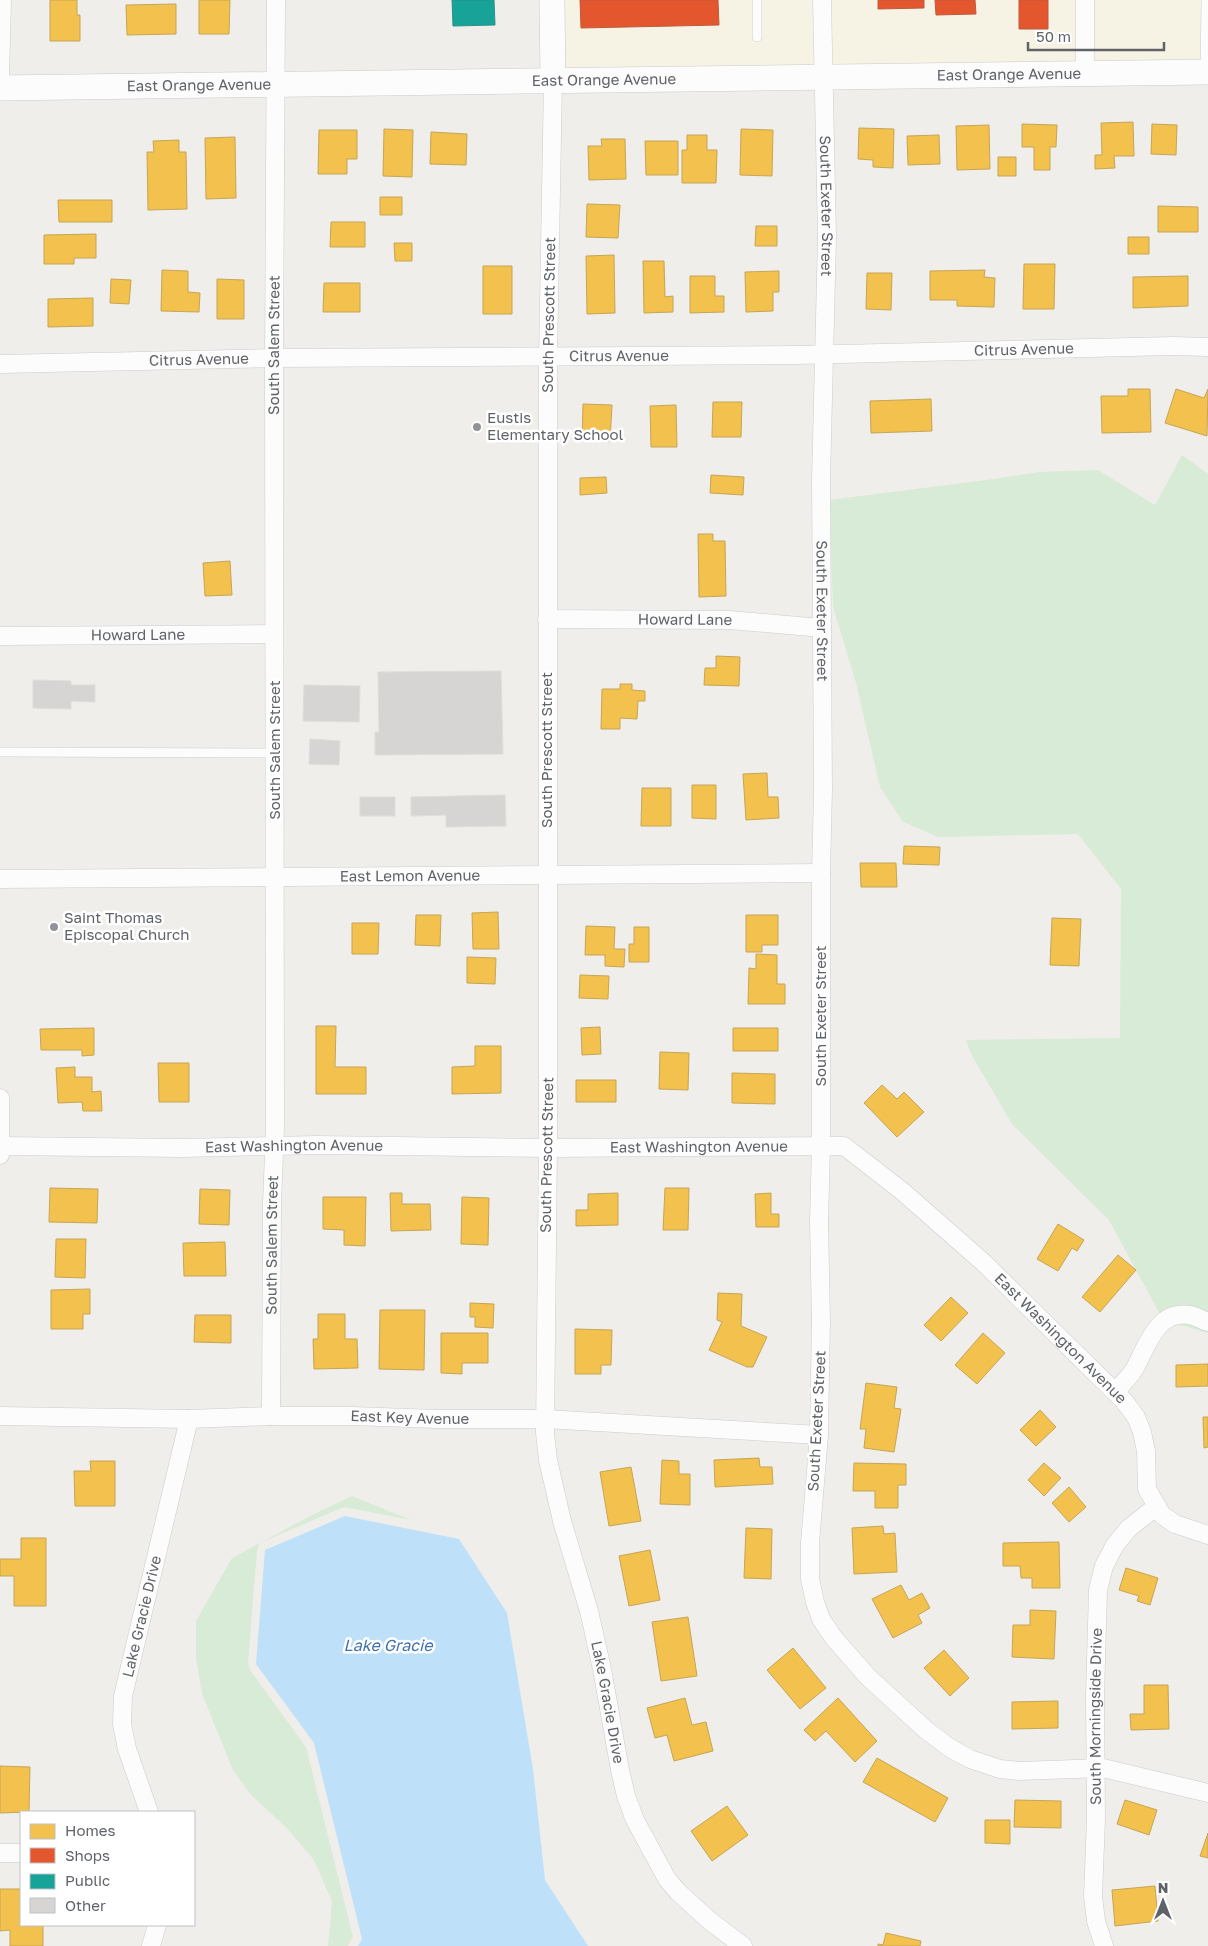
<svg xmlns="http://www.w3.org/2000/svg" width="1208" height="1946" font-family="'Golos Text',sans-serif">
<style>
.commercial{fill:#f7f3e4}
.green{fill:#d8ebd6}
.water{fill:#bfe0f9}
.homes{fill:#f2c14e;stroke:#c6a556}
.shops{fill:#e4572e;stroke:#bc5b3f}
.public{fill:#17a398;stroke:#2d908a}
.building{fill:#d6d5d3;stroke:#deddd9}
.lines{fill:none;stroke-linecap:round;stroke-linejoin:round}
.lane-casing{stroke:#cbcccc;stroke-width:10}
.street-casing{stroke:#cbcccc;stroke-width:19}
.secondary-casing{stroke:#cacacb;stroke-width:26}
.lane{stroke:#fdfcfc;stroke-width:9}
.street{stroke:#fdfcfc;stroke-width:18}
.secondary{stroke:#fdfcfc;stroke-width:25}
.poi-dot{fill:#919496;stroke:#fff;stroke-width:2}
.labels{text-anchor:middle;stroke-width:5;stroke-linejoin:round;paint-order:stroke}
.street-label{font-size:15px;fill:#5f6368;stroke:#fff}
.poi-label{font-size:15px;fill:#5f6368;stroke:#fff;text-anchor:start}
.water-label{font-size:16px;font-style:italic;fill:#4174aa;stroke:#fff}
</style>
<rect width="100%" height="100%" fill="#efeeea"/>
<path class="commercial" d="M561,0H1208V61L562,70Z"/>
<path class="green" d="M1182,455L1208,474V1333L1163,1320L1109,1220L1012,1124L970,1052L966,1040L1120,1038L1121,889L1078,834L938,837L903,822L880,787L856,683L833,607L829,500L994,479L1039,472L1098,470L1155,505Z
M352,1496L411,1520L344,1507L260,1543L257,1550L248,1663L250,1670L306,1747L353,1937L348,1946H328L332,1902L314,1860L287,1828L251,1795L233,1770L202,1694L196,1658V1621L232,1558L314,1514Z"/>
<path class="water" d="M345,1516L459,1539L507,1613L533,1769L545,1880L588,1946H358L362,1939L314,1743L256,1664L265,1550Z"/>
<path class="homes" d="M50,0H77V15H80V41H50Z
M199,0H230L229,34H199Z
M176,4V34L127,35L126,5Z
M1133,122L1134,156H1114L1115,168L1095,169V155H1102L1101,123Z
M1022,124L1057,125L1056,147H1050V170H1034V147H1022Z
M1152,124L1177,125L1176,155L1151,154Z
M989,125L990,169L957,170L956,126Z
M859,128L894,129L893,168L873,167V160L858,159Z
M384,129L413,130L412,177L383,176Z
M741,129L773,130L772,176L740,175Z
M319,130H357V159H347V174H318Z
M431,132L467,134L466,165L430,164Z
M687,135H707V150H717L716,183H682V150H687Z
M939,135L940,164L908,165L907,136Z
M235,137L236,198L206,199L205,138Z
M601,139H625L626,179L589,180L588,146H602Z
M179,140V152H186L187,209L148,210L147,152H154L153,141Z
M645,141H678V175H646Z
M998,157H1016V176H998Z
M380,197H402V215H380Z
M58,200H112V222H59Z
M587,204L620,205L618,238L586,237Z
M1158,206L1198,207V232H1158Z
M331,222H365V247H330Z
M756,226H777V246H755Z
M96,234V258H74V264H44V235Z
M1128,237H1149V254H1128Z
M394,243H412V261H395Z
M614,255L615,313L587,314L586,256Z
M643,261H664L665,297L673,296V312L644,313Z
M1024,264H1055L1054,309H1023Z
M483,266H512V314H483Z
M162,270L188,271V292L200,293L199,312L161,311Z
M985,270L984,277L995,278L994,307L957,306V300H930V271Z
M779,271V292H773V311L746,312L745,272Z
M867,273H892L891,310L866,309Z
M690,276H715V296H724V312L690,313Z
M1188,276V306L1133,308V277Z
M111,279L131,280L129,304L110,303Z
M217,279L244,280V319H217Z
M324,283H360V312H323Z
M93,298V326L48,327V299Z
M1128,389H1150L1151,432L1102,433L1101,396H1128Z
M1176,389L1204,398L1208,389L1207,436L1165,423Z
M931,399L932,431L871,433L870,401Z
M713,402H742L741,437H712Z
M583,404L612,405L610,441L582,440Z
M676,405L677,447H651L650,406Z
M711,475L744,477L743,495L710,493Z
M606,477L607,493L580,495V478Z
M698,534H713V541H725L726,596L699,597Z
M230,561L232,595L205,596L203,563Z
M716,656L740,657L739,686L704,685L705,668H716Z
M620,684H632V690L645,691V701H638L637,719L620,718V729H601L602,689H620Z
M767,773L768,797H778L779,818L746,820L743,774Z
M692,785H716V819L692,818Z
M642,788H671V826H641Z
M904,846L940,847L939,865L903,864Z
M860,863H896L897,887H861Z
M498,912L499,949H473L472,913Z
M416,915H441L440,946L415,945Z
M746,915H778V945H762V952H746Z
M1052,918L1081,919L1079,966L1050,965Z
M352,923H379L378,954H352Z
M586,926L615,927L614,949H625L624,967L605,966V955H585Z
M634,927H649V962H629V944H634Z
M756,954L777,955V984H785V1004H748L749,968L756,969Z
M467,957L496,958L495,984L467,983Z
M580,975L609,976L608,999L579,998Z
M316,1026H336L335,1067H366V1094H316Z
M600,1027L601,1054L582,1055L581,1028Z
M94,1028V1055L82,1056V1050H41L40,1029Z
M733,1028H778V1051H733Z
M475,1046H501V1093L452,1094V1067L475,1066Z
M660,1052L689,1053L688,1090L659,1089Z
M158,1063H189V1102H159Z
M75,1067V1077H92V1092L101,1091L102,1111H83L82,1102L58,1103L56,1068Z
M732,1073L775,1074V1104L732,1103Z
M576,1080H616V1102H576Z
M882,1085L897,1099L904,1092L924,1112L897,1137L864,1103Z
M50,1188L98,1189L97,1223L49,1222Z
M665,1188H689L688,1230H663Z
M200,1189L230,1190L229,1225L199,1224Z
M390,1193H402V1204H430L431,1230L391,1231Z
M618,1193V1225L576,1226V1210H588V1194Z
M771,1193V1214H779V1227H756L755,1194Z
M323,1197H366L365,1246L344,1245V1230L323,1229Z
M462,1197L489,1198L488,1245L461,1244Z
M1058,1224L1084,1240L1077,1251L1072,1248L1058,1271L1037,1259Z
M56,1239H86L85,1278L55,1277Z
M225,1242L226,1276H184L183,1243Z
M1118,1255L1136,1270L1100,1312L1082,1297Z
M90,1289V1314H83V1329H51V1290Z
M718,1293L742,1294L741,1326L767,1337L753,1367H747L709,1350L722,1322L717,1320Z
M951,1297L968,1313L941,1341L924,1325Z
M470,1303L494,1304L493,1328L475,1327V1317H470Z
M380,1310H425L424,1370L379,1369Z
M318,1314H345V1339H357L358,1368L314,1369L313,1339H318Z
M195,1315H231V1343L194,1342Z
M575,1329L612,1330L611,1365H601V1374H575Z
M441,1333H488V1363H462V1374L441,1373Z
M983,1333L1005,1353L977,1384L955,1365Z
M1208,1364V1386L1176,1387V1365Z
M866,1383L897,1387L894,1408L901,1409L894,1452L864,1448L866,1429H860Z
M1040,1410L1056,1427L1036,1446L1020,1430Z
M1203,1417H1208V1447L1204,1448Z
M759,1458L760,1467H772L773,1484L715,1487L714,1460Z
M662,1460L679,1461V1474H690V1505L660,1504Z
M90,1461H115V1506H75L74,1471H91Z
M854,1463L906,1464V1485H898V1508H875V1491H853Z
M1044,1463L1061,1478L1044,1496L1028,1480Z
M631,1467L641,1521L609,1526L600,1472Z
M1069,1487L1086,1507L1069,1522L1052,1503Z
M883,1526L884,1534L895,1533L897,1572L854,1574L852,1528Z
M746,1528L772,1529L771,1579L744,1578Z
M21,1538H46V1606H14V1576H0V1559H21Z
M1059,1542L1060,1588H1032V1578H1021L1020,1566H1003V1543Z
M650,1550L660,1600L629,1606L619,1556Z
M1126,1568L1158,1578L1150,1605L1137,1601L1139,1596L1119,1590Z
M901,1585L909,1600L922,1593L930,1608L918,1615L922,1623L893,1638L872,1599Z
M1030,1610L1056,1611L1054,1659L1012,1657L1013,1625H1030Z
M688,1617L697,1676L661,1681L652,1622Z
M793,1648L826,1688L800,1709L767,1670Z
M944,1650L969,1678L950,1696L924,1668Z
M1144,1685H1168L1169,1729L1131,1730L1130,1714H1144Z
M685,1698L692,1725L706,1722L713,1751L674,1761L667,1735L655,1738L647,1708Z
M838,1698L877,1741L855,1762L826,1731L815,1741L804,1730Z
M1058,1701V1728L1012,1729V1702Z
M877,1758L948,1798L935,1822L863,1782Z
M0,1766L30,1767L29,1812L0,1813Z
M1015,1800L1061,1801V1828L1014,1827Z
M1125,1800L1157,1810L1149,1835L1117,1824Z
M727,1806L748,1835L712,1861L691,1831Z
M985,1820H1010V1844L985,1843Z
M1208,1833V1858L1200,1856Z
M1155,1886L1158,1921L1115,1926L1112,1890Z
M0,1889H21V1925H43V1946H10V1930L0,1931Z
M886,1933L921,1941L920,1946H878V1944L883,1945Z"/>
<path class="shops" d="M580,0H718L719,25L581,28Z
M878,0H924V8L878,9Z
M935,0H975L976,14L936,15Z
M1019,0H1048V29H1019Z"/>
<path class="public" d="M452,0H494L495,25L453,26Z"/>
<path class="building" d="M501,671L503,754L375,755V732H379L378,672Z
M33,680L71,681V685H95V702L71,701V709L33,708Z
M304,685L360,686L359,722L303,721Z
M310,739L340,741L339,765L309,764Z
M505,795L506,826L446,827V815L411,816V797Z
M360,797H395V816H360Z"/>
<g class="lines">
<defs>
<path id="lane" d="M757,37V0
M1205,72L1206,0
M0,752L274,753"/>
<g id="street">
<path id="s1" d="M822,0L827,237L821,480L823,790L821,873V1146L819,1223L821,1320L819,1435L810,1543V1579L815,1602L821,1619L833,1637L868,1677L926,1730L950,1748L970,1759L1000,1769L1019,1771L1103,1768L1208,1793"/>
<path d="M1085,0V73"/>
<path d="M0,77L2,0"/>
<path id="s2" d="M553,81L548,358V1148L545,1433L548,1460L562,1521L589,1611L602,1669L620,1770L626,1796L635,1820L667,1879L678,1892L710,1921L743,1946"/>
<path id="s3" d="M0,364L274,358L797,355L1173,346L1208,347"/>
<path id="s4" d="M547,619L729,620L822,628"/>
<path id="s5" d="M0,636L274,634"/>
<path id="s6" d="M0,879L821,873"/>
<path d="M0,1098V1155"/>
<path id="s7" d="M0,1146L183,1148L316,1145L548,1148L844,1146L902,1191L984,1263L1124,1401L1136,1417L1142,1432L1146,1451L1147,1489L1162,1515L1175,1524L1208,1535"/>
<path d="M1115,1392C1121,1385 1130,1377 1135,1368C1147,1346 1157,1310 1189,1315C1196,1316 1202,1320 1208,1322"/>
<path id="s8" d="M0,1416L189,1419L271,1416H352L437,1419H545L819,1435"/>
<path id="s9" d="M271,1416L272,1204L275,1127L274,358L276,0"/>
<path id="s10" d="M149,1812L127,1749L122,1724L123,1696L189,1419"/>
<path d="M0,1853H21"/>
<path d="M151,1946L157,1925"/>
<path id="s11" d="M1104,1946L1096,1921L1093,1896L1096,1819L1095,1696L1098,1590L1104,1566L1115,1545L1129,1528L1157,1506"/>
</g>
<g id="secondary">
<path d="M552,0L553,81"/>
<path id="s12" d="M0,88L1208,72"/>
</g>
</defs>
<use href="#lane" class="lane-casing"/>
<use href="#street" class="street-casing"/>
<use href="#secondary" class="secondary-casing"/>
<use href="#lane" class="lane"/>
<use href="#street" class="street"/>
<use href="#secondary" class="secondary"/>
</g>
<g class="poi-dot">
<circle cx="477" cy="427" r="5"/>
<circle cx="54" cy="927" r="5"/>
</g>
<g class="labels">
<g class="street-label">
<text dy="5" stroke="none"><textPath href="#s12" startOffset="1009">East Orange Avenue</textPath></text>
<text dy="5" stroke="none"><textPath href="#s12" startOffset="604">East Orange Avenue</textPath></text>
<text dy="5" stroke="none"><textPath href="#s12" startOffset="199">East Orange Avenue</textPath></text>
<text dy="5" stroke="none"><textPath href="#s1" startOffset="206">South Exeter Street</textPath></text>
<text transform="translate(549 315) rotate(-89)" y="5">South Prescott Street</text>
<text dy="5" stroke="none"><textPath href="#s9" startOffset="1071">South Salem Street</textPath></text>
<text dy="5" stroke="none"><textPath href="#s3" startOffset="1024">Citrus Avenue</textPath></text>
<text dy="5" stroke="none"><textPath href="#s3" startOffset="619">Citrus Avenue</textPath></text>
<text dy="5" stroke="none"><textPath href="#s3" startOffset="199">Citrus Avenue</textPath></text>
<text dy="5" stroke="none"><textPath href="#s1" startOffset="611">South Exeter Street</textPath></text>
<text dy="5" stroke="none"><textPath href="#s4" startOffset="138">Howard Lane</textPath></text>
<text dy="5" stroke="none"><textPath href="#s5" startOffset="138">Howard Lane</textPath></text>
<text transform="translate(275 750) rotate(-90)" y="5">South Salem Street</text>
<text transform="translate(547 750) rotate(-90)" y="5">South Prescott Street</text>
<text dy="5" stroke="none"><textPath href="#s6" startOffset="410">East Lemon Avenue</textPath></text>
<text transform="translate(821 1016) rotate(-90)" y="5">South Exeter Street</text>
<text dy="5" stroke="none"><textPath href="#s7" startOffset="294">East Washington Avenue</textPath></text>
<text dy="5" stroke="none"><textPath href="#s7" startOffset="699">East Washington Avenue</textPath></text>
<text transform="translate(547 1155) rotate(-89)" y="5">South Prescott Street</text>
<text dy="5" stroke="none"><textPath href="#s9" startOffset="171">South Salem Street</textPath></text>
<text dy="5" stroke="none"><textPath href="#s7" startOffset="1134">East Washington Avenue</textPath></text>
<text dy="5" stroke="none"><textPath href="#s8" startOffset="410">East Key Avenue</textPath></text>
<text transform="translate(817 1421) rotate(-87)" y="5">South Exeter Street</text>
<text dy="5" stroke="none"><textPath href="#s10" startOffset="202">Lake Gracie Drive</textPath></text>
<text dy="5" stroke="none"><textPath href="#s2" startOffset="1629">Lake Gracie Drive</textPath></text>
<text dy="5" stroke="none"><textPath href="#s11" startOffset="231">South Morningside Drive</textPath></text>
</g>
<g class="poi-label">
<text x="487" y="423">Eustis<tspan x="487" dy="17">Elementary School</tspan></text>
<text x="64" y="923">Saint Thomas<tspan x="64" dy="17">Episcopal Church</tspan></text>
</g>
<g class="water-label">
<text x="388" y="1651">Lake Gracie</text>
</g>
</g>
<rect x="20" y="1811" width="175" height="115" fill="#ffffff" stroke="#bfc1c3"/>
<rect x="30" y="1824" width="25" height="15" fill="#f2c14e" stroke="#bfc1c3"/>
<text x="65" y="1836" font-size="15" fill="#5f6368">Homes</text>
<rect x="30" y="1848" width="25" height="15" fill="#e4572e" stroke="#bfc1c3"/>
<text x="65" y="1861" font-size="15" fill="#5f6368">Shops</text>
<rect x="30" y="1874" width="25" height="15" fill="#17a398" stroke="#bfc1c3"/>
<text x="65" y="1886" font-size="15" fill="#5f6368">Public</text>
<rect x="30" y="1898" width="25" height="15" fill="#d6d5d3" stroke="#bfc1c3"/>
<text x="65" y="1911" font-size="15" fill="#5f6368">Other</text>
<g transform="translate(1163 1901)" stroke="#ffffff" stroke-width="4" paint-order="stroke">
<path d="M0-4L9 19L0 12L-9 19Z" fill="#5f6368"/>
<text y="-8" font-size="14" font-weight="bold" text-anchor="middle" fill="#5f6368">N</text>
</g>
<path d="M1028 42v8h136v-8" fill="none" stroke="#5f6368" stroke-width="2.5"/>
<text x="1036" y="42" font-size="15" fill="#5f6368" stroke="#ffffff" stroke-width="4" paint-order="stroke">50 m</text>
</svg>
